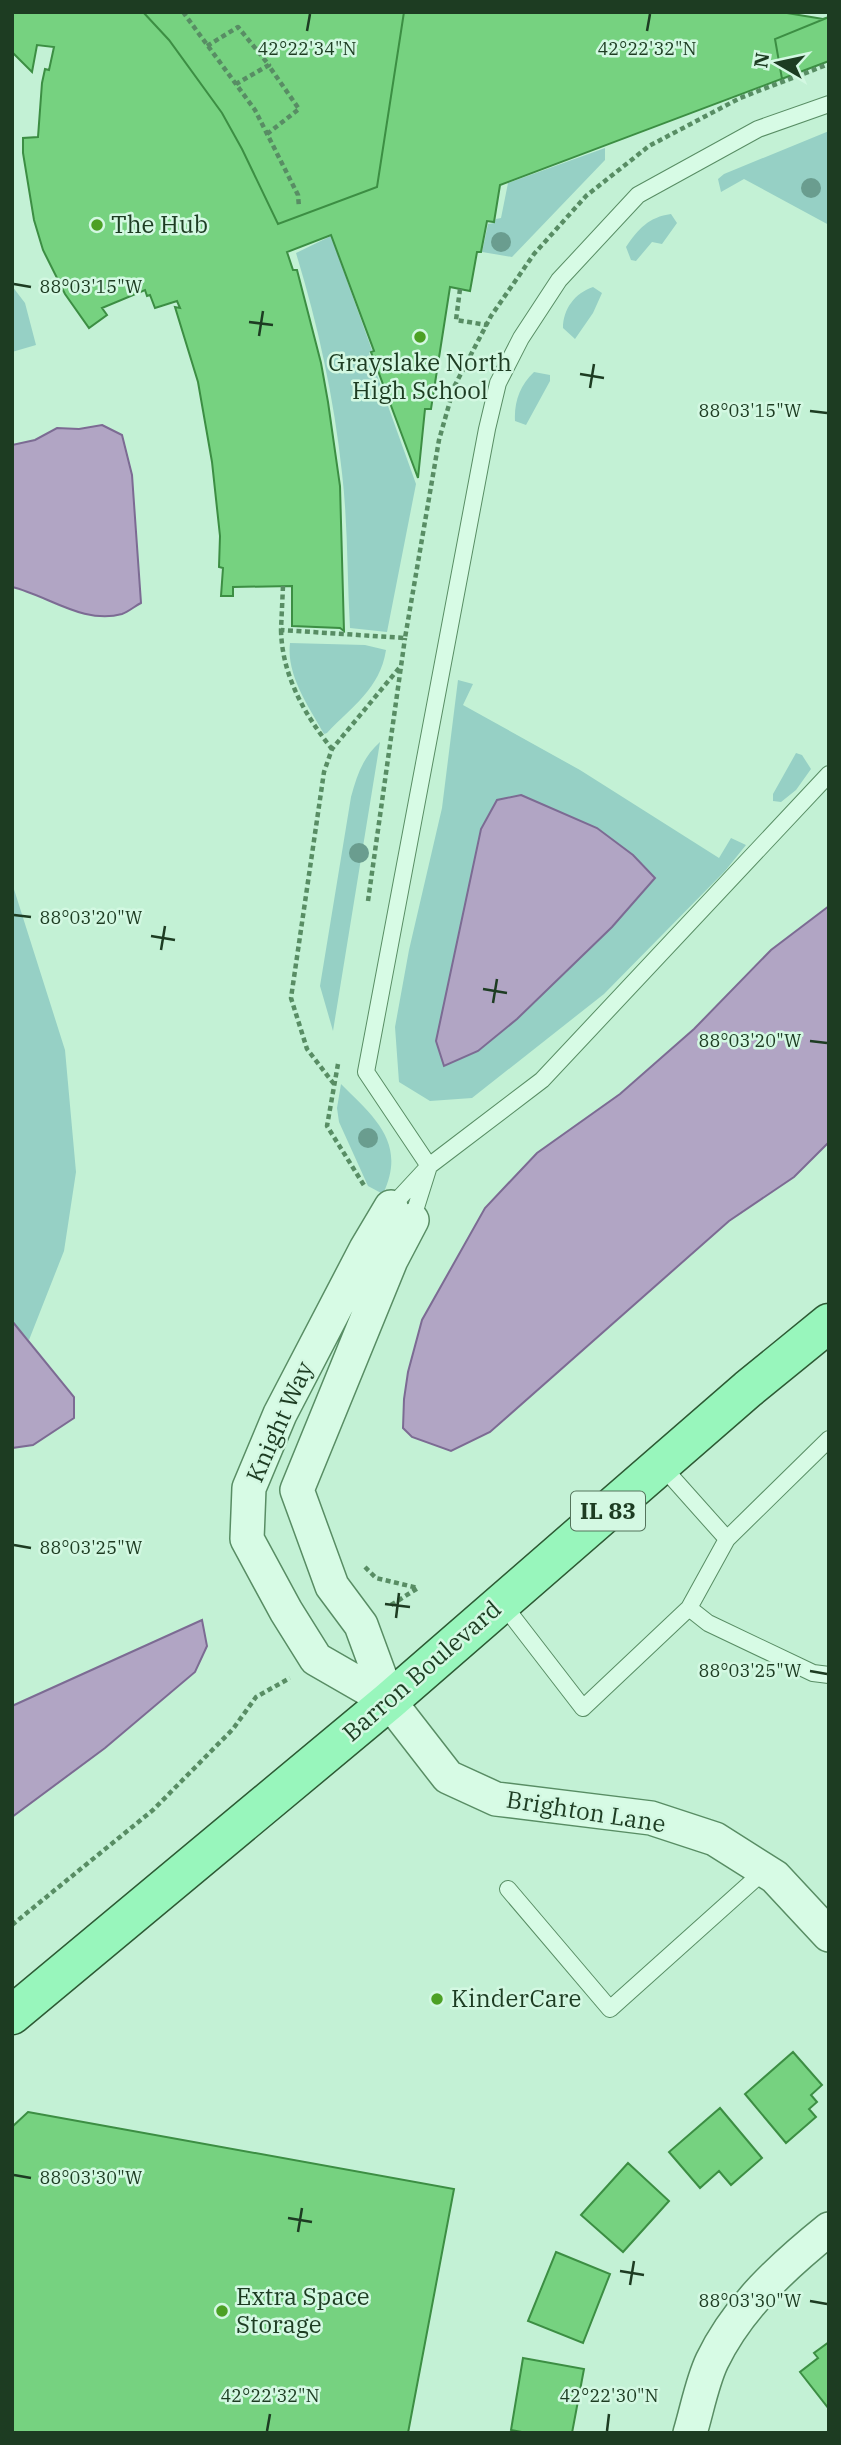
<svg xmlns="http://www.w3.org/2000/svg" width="841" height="2445" font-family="'IBM Plex Serif',serif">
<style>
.green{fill:#96d0c5}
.water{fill:#b1a5c4;stroke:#7c6b93;stroke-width:2}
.building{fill:#76d280;stroke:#3c8e43;stroke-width:2}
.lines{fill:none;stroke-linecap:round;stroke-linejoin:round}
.lane-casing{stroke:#588d64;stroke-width:18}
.street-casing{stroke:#588d64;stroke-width:36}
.primary-casing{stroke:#2d5a34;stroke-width:41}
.path{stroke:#588d64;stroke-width:4.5;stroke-dasharray:5 3.5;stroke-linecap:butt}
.lane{stroke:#d7fbe5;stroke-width:16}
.street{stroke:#d7fbe5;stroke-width:33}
.primary{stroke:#98f6bc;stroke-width:38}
.tree{fill:#6a9d8f}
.ticks{fill:none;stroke:#1d3c22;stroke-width:2.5}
.poi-dot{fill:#4ca024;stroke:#d3f8e2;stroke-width:2.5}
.labels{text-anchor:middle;stroke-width:5;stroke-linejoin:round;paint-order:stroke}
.shield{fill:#d3f8e2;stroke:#54745c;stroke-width:2}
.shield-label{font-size:23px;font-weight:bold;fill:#1d3c22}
.poi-label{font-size:24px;fill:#1d3c22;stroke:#d3f8e2;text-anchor:start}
.street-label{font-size:24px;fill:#1d3c22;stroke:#d3f8e2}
.ticks-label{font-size:18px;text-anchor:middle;fill:#1d3c22;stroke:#d3f8e2;stroke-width:5;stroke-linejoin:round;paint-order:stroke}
</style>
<rect width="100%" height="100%" fill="#c3f1d5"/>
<path class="green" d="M829,131V225L744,179L721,192L718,179L724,174Z
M605,148V160L512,257L482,252L488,224L494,223L496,219L501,218L508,183Z
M671,214L677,223L662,244L652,242L636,261L631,260L626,247C638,229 649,217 671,214Z
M331,236L372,350L369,353L416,484L387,632L350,628C347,577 348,524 342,473C334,398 318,325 296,253Z
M12,286L25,303L36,345L12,352Z
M593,287L602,293L593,313L575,339L563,328C563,309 575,293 593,287Z
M534,372L550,375V381L526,425L515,421C514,402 520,385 534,372Z
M290,643L365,645L386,650C380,689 352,706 327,733L324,734C309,707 286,675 290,643Z
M458,680L473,684L463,705L580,770L719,858L731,838L746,845L725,871L604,994L472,1098L430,1101L399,1082L395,1027L409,950L442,808Z
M380,742L333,1031L320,986L351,797C357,775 363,757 380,742Z
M796,753L802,755L811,769L796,790L781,802L773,801V794Z
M12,883L65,1050L76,1172L64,1251L29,1340L12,1321Z
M341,1084C375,1118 407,1143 383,1194L368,1186L339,1122L337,1108Z"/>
<path class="water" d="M102,425L122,435L132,475L141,603C135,606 128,612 122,614C84,625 47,595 12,587V445L35,440L57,428L79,429Z
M521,795L597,828L633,855L655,878L612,927L517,1019L478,1051L444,1066L436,1041L481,829L497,800Z
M829,906V1142L794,1177L729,1221L490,1432L451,1451L412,1437L403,1428L404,1399L408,1372L422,1320L485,1208L537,1153L620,1094L694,1029L771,950Z
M12,1321L74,1397V1418L33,1445L12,1448Z
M202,1620L207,1646L195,1672L105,1748L12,1817V1706Z"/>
<path class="building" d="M12,12H143L169,40L222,113L242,149L278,224L377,187L404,12H781L823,19L829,17V61L500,185L494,222L487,221L481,252H477L470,291L450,287L431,409H425L418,478L371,352L374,351L331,235L287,252L293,270H297L321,363L328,402L340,486L344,631L340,628L292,626V586L233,587V596H221L223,568L219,567L220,536L212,462L198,382L175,307L180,308L177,301L155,308L150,295L147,296L145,290L102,308L107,315L89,328L65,294L43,250L34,220L23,153V138L38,137L42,83L45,69L49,70L54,47L37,45L32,72L12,52Z
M12,12H781L823,19L829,17V61L500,185L494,222L487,221L481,252H477L470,291L450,287L431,409H425L418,478L371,352L374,351L331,235L287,252L293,270H297L321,363L328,402L340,486L344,631L340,628L292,626V586L233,587V596H221L223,568L219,567L220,536L212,462L198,382L175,307L180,308L177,301L155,308L150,295L147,296L145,290L102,308L107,315L89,328L65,294L43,250L34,220L23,153V138L38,137L42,83L45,69L49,70L54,47L37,45L32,72L12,52Z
M143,12H404L377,187L278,224L242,149L222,113L169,40Z
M829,17V61L782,79L775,39Z
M793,2052L822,2085L811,2095L817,2102L809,2109L816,2117L786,2143L745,2094Z
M720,2108L762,2158L731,2185L719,2171L700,2188L669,2152Z
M28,2112L454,2189L408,2433H12V2127Z
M628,2163L669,2201L623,2252L581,2215Z
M556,2252L610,2274L583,2343L528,2321Z
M829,2342V2409L800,2372L818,2358L814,2353Z
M523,2358L584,2369L572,2433H527L511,2430Z"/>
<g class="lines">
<defs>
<path id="lane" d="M391,1207L429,1166L366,1072L487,429L498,383L521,338L559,280L638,195L758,129L829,104
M412,1220L429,1166L542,1080L829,774
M661,1465L727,1539L689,1608L708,1623L813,1673L829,1675
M727,1539L829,1439
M502,1603L583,1708L689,1608
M508,1889L610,2009L764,1871"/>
<path id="street" d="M412,1220L391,1260L297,1490L332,1586L361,1625L389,1701L448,1777L496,1799L651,1818L715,1839L775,1877L829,1935
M389,1701L316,1659L286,1611L247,1539L249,1488L280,1414L366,1249L391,1207
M690,2433C697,2410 702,2382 712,2361C738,2307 783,2266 829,2229"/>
<path id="primary" d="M12,2015L389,1701L748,1389L829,1323"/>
</defs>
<use href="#lane" class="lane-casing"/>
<use href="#street" class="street-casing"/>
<use href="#primary" class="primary-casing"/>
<path class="path" d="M183,12L255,110L298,195L299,207
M207,46L238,27L269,65L236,84
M267,134L299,109L269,66
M460,289L456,320L487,325
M283,586L281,630L405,638L439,440L454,387L491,316L534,254L586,196L649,146L740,98L829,64
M281,630C282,675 304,714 332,749
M368,901L405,638
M338,1064L327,1126L365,1187
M334,1084L307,1049L291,998L324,772L332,749L400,667
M365,1567L376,1578L418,1588
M391,1605L418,1588
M12,1925L153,1810L233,1729L256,1697L290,1678"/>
<use href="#lane" class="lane"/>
<use href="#street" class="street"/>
<use href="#primary" class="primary"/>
</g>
<g class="tree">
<circle cx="811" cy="188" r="10"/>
<circle cx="501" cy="242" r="10"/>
<circle cx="359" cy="853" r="10"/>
<circle cx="368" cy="1138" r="10"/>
</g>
<path class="ticks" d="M307,31L310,14M647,31L650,14M14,284L31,287M249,322L273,325M259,336L263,311M580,374L604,378M590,388L594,364M810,411L827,413M14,915L31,917M151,936L175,940M161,950L165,926M483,989L507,993M493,1003L497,979M810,1041L827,1043M14,1545L31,1548M385,1604L410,1607M396,1618L399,1593M810,1671L827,1674M14,2175L31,2178M288,2218L312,2222M298,2232L302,2208M620,2271L644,2275M630,2285L634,2261M810,2301L827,2304M267,2431L270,2414M607,2431L609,2414"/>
<g class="poi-dot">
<circle cx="97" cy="225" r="7"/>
<circle cx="420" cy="337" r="7"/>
<circle cx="437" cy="1999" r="7"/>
<circle cx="222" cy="2311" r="7"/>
</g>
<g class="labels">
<rect class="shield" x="571" y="1491.5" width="74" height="39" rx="5"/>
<g class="shield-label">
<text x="608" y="1519">IL 83</text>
</g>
<g class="poi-label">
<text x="111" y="233">The Hub</text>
<text x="420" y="371" text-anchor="middle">Grayslake North<tspan x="420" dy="28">High School</tspan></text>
<text x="451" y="2007">KinderCare</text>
<text x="236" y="2305">Extra Space<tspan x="236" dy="28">Storage</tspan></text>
</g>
<g class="street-label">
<text transform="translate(280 1422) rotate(-66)" y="8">Knight Way</text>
<text transform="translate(422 1671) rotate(-41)" y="8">Barron Boulevard</text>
<text transform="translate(586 1812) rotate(9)" y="8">Brighton Lane</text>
</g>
</g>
<g class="ticks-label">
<text x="647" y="55">42°22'32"N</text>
<text x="307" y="55">42°22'34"N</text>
<text x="91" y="293">88°03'15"W</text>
<text x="750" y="417">88°03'15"W</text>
<text x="91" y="924">88°03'20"W</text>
<text x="750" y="1047">88°03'20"W</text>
<text x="91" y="1554">88°03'25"W</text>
<text x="750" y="1677">88°03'25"W</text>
<text x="91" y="2184">88°03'30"W</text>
<text x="750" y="2307">88°03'30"W</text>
<text x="270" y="2402">42°22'32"N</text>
<text x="609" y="2402">42°22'30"N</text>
</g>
<rect width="841" height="2445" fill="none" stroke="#1d3c22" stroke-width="28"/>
<g transform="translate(778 63) rotate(279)" stroke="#d3f8e2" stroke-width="5" paint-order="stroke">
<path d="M0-5L12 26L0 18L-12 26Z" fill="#1d3c22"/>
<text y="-10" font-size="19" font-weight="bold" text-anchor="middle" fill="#1d3c22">N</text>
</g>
</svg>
